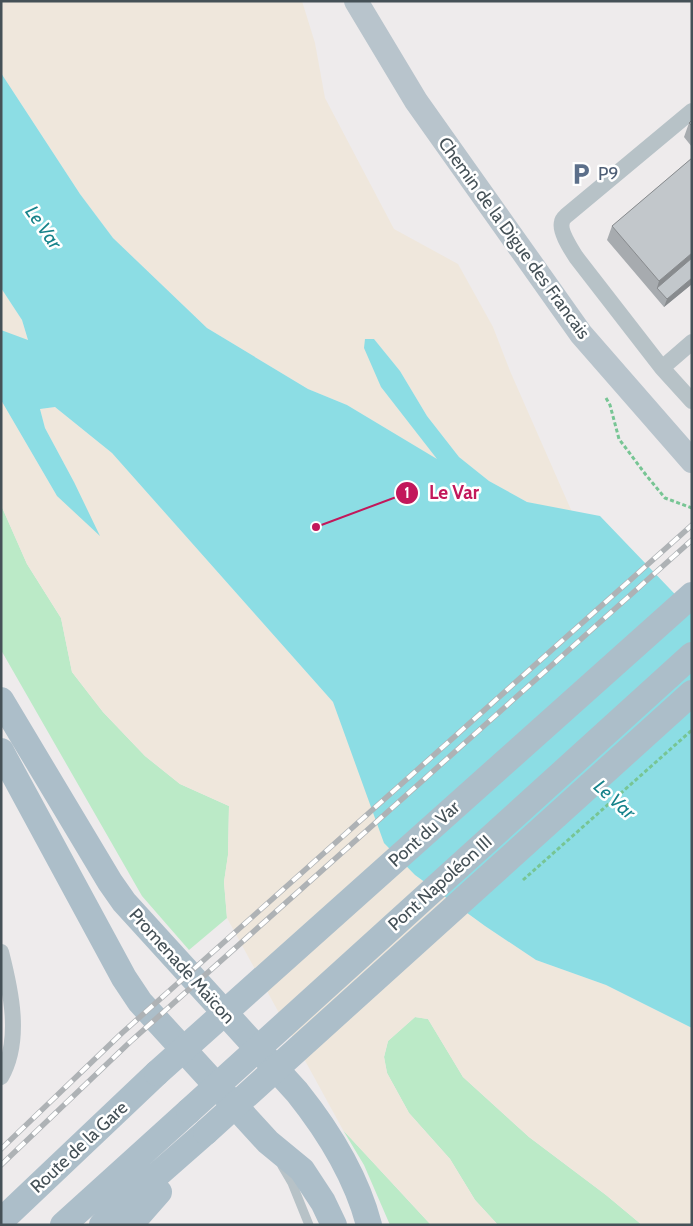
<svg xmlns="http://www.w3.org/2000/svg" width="693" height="1226" font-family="Cabin,sans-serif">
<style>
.green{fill:#bbeac7}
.sand{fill:#efe7dc}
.water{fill:#8cdde4}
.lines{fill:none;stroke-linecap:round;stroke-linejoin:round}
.path{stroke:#77c594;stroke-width:3;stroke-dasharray:4 2.5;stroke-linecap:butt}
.lane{stroke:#b7c2c7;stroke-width:9}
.street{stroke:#b7c2c7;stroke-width:16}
.secondary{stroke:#b8c4cc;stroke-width:24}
.primary{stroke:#acbec9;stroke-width:26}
.rail-casing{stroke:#aeb2b5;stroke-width:5.5}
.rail{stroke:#fff;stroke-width:4;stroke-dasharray:11;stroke-linecap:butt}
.path-bridge{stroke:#77c594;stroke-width:3;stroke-dasharray:4 2.5;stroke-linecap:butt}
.primary-bridge{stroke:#acbec9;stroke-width:26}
.wall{fill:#a7abaf}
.shaded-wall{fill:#888b8e}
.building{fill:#c2c7cb;stroke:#888b8e}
.labels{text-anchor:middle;stroke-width:5;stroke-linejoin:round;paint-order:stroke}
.service-label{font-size:18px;fill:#4e5e75;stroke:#fff;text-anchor:start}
.street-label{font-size:18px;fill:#455157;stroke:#fff}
.water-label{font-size:19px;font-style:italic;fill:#16828a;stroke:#fff}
.leader{fill:none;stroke:#c2185b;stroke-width:2}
.callout-dot{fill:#c2185b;stroke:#fff;stroke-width:2}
.mark-label{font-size:15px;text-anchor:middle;font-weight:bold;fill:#fff}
.callout-label{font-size:19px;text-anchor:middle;font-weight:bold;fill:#c2185b;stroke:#fff;stroke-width:5;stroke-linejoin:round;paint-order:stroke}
</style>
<rect width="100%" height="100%" fill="#eeebec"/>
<path class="green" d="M1,505L27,564L61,618L72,672L103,712L145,756L180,784L229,806L228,855L224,882L227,918L189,950L142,896L1,650Z
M415,1017L428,1019L463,1077L529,1137L606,1195L642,1225H498L475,1200L450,1159L409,1113L387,1073L384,1057L388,1041Z
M343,1130L431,1225H390L364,1165Z"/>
<path class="sand" d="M1,1H302L315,43L325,98L394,229L458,264L493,327L510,371L572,512L527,502L489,481L459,457L427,416L400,371L374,339L381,387L438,460L347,405L308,389L207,328L113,238L80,194L1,73Z
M1,288L22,320L28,341L1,330Z
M1,400L57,496L74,482L45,428L40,409L55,407L112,453L333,702L357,766L415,875L485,926L536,960L606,985L692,1028V1225H642L606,1195L529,1137L463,1077L428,1019L415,1017L388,1041L384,1057L387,1073L409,1113L450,1159L475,1200L498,1225H431L343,1130L227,918L224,882L228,855L229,806L180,784L145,756L103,712L72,672L61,618L27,564L1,505Z"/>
<path class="water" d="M1,73L80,194L113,238L207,328L308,389L347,405L437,459L381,387L364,348L365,339H374L400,371L427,416L459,457L489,481L527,502L600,516L692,612V1028L606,985L536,960L485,926L415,875L384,843L333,702L112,453L55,407L40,409L45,428L74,482L100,536L57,496L1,400V330L28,340L22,320L1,288Z"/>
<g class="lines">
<path class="path" d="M606,398L610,405L619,439L646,475L665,498L692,508"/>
<path class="lane" d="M282,1166L292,1183L309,1225"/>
<path class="street" d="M692,111L567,215C565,217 562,219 562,222C559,231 571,249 576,257L662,368L692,401
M662,368L692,342
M1,952C11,991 22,1040 1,1077"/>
<path class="secondary" d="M356,1L416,101L581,334L692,461"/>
<path class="primary" d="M1,700L110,882L124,902L297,1092C329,1132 356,1175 369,1225
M1,751L124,978L140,1002L268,1142L302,1170L323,1202L334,1225
M1,1221L157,1073
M63,1225L189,1111
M102,1225L124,1204L206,1132
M130,1225L159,1192"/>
<defs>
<path id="rail" d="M1,1149L122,1033L692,525
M1,1165L130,1042L692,540"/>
</defs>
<use href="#rail" class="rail-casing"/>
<use href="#rail" class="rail"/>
<path class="path-bridge" d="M523,880L692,730"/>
<path class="primary-bridge" d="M157,1073L692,595
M189,1111L692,655
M206,1132L692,693"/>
</g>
<path class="wall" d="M692,120V147L684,137L689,123Z
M692,158V284L664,307L607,240L612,226Z"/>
<path class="shaded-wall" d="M692,253V263L657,288L659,281Z
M692,278V284L664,307L667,299Z"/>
<path class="building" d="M692,120V126L689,123Z
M692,158V253L659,281L612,226Z
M692,258V278L667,299L657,288Z"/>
<defs>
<symbol id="parking-bare" viewBox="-9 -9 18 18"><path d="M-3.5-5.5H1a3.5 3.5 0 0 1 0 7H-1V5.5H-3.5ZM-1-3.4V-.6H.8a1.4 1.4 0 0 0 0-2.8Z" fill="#5c6f8a" stroke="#fff" stroke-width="2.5" paint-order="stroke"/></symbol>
</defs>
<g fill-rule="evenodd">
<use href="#parking-bare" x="565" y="158" width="32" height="32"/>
</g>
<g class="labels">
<g class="service-label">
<text x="598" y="180">P9</text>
</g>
<g class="street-label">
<text transform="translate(514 238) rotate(54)" y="6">Chemin de la Digue des Francais</text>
<text transform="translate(424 834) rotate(-42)" y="6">Pont du Var</text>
<text transform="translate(440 883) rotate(-42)" y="6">Pont Napoléon III</text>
<text transform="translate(182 966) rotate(48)" y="6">Promenade Maïcon</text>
<text transform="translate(79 1147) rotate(-43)" y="6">Route de la Gare</text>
</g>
<g class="water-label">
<text transform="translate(44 227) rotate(55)" y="7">Le Var</text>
<text transform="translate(615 799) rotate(42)" y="7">Le Var</text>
</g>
</g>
<path class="leader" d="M316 527L407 493"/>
<g class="callout-dot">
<circle cx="316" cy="527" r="5"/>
<circle cx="407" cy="493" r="12"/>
</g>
<g class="mark-label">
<text x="407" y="498">1</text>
</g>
<g class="callout-label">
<text x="454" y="499">Le Var</text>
</g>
<rect width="693" height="1226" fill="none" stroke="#455157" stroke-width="5"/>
</svg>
